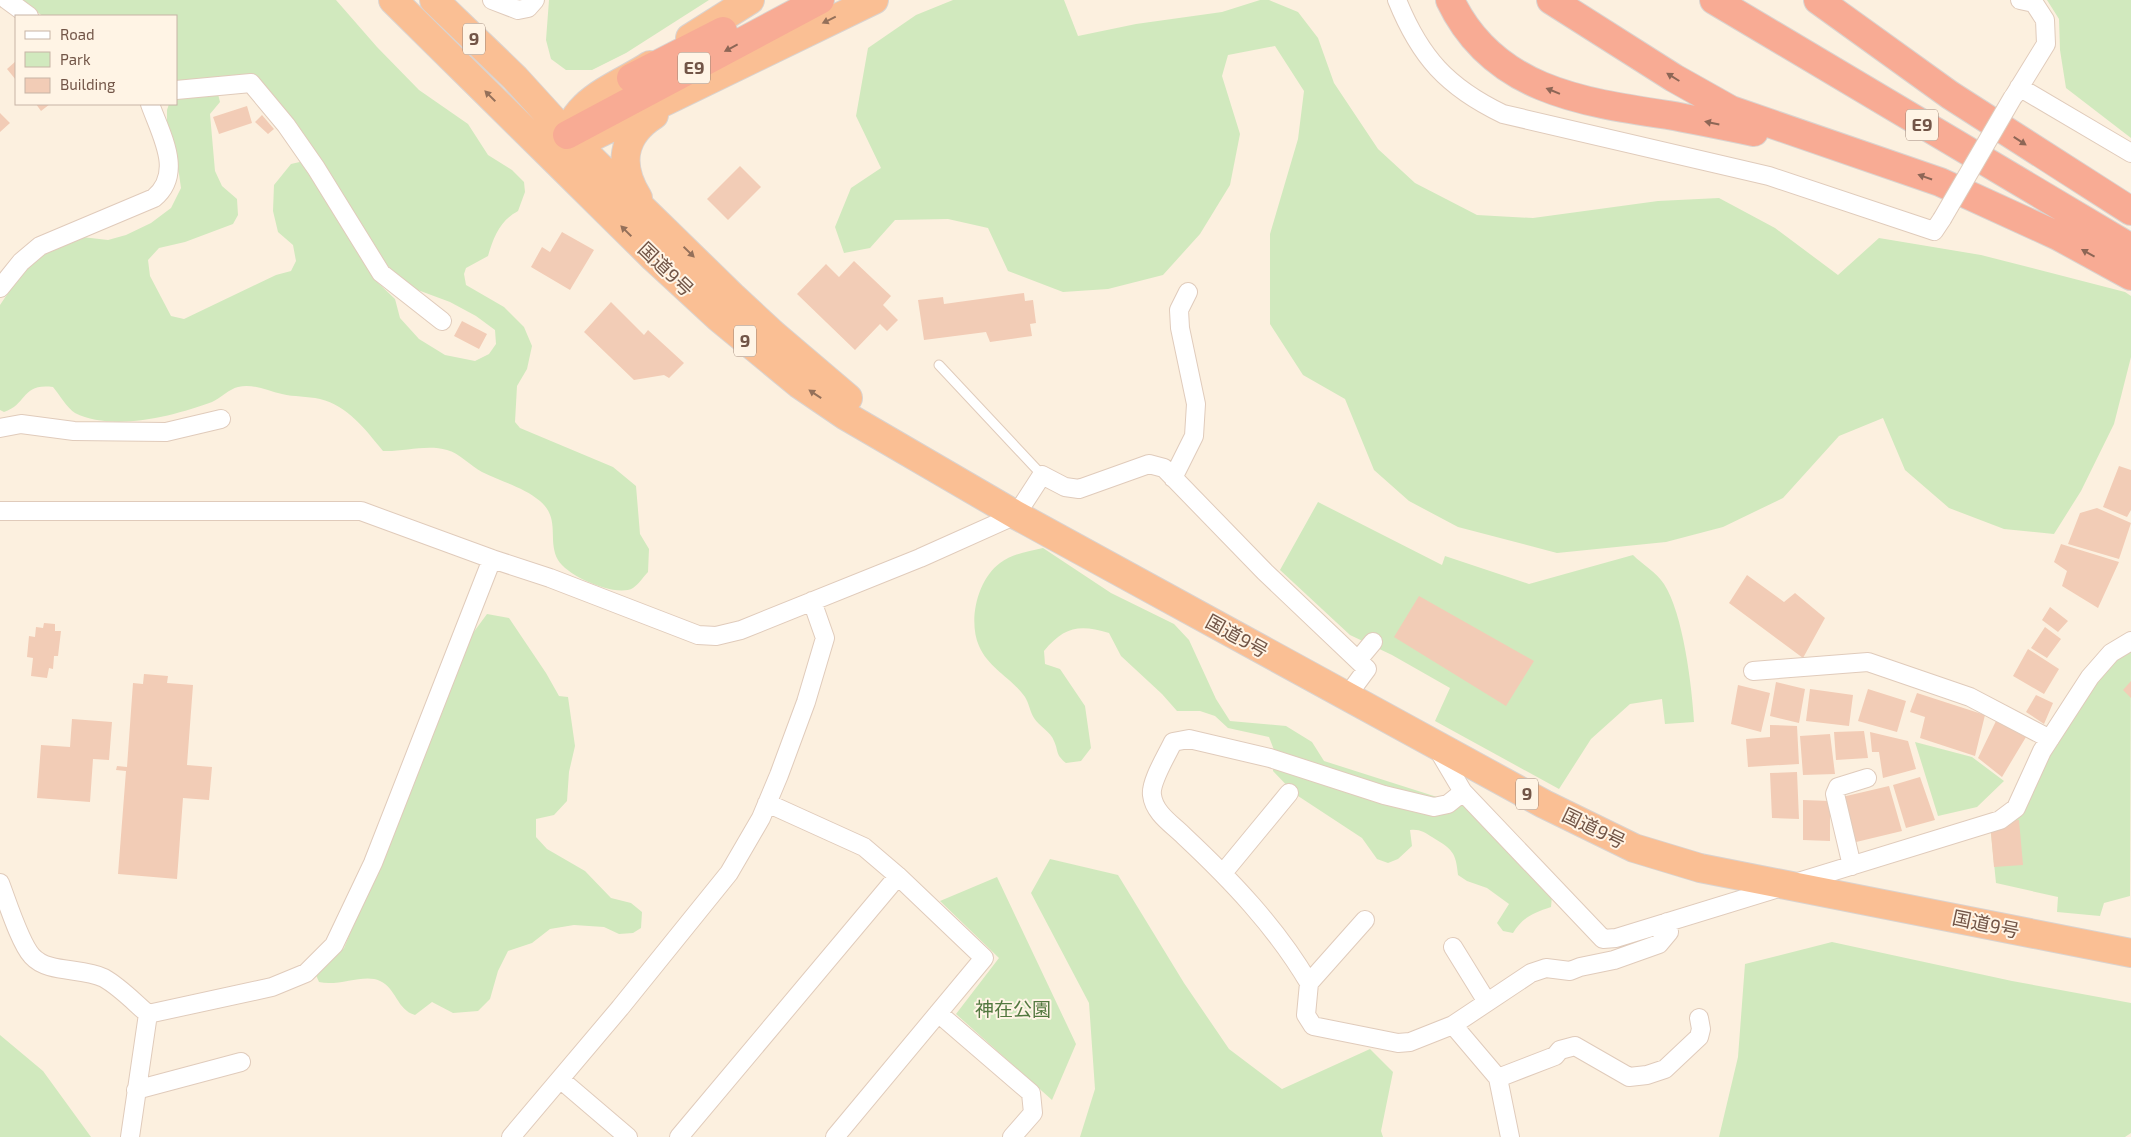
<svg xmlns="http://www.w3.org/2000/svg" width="2131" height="1137" font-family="'Exo 2','Noto Sans JP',sans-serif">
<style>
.green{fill:#d1e9be}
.building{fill:#f2ccb6}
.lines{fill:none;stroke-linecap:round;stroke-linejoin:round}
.service-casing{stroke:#e0cbbb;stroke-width:11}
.minor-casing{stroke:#e0cbbb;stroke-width:20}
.trunk-casing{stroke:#dad3cf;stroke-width:30}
.motorway-casing{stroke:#dad3cf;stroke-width:30}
.service{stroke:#fff;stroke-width:9}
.minor{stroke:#fff;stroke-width:18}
.trunk{stroke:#fabf94;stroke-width:28}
.motorway{stroke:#f8ab94;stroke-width:28}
.minor-bridge-casing{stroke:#e0cbbb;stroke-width:20;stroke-linecap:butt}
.minor-bridge{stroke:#fff;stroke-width:18}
.oneway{fill:#94705a}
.oneway2{fill:#8d6656}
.labels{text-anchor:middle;stroke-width:4;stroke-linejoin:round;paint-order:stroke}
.shield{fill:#fff4e5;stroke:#9c8576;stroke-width:1}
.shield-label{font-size:18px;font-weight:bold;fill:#725547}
.street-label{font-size:19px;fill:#725547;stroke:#fff4e5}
.park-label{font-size:19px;fill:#52783f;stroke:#fff4e5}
</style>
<rect width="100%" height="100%" fill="#fcf0df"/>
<path class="green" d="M19,0H336L377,47L419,90L468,124L488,155L512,170L524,182L525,192L518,211C500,221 494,236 488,256L466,268L464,274L466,285L504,307L524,327L532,346L527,369L517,386L515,422L520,428L613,467L636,486L640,534L649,549L648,572C644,576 638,585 633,588C616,598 567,576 558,560C547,540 561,519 540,501C523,487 502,482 482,472C471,466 459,453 447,450C427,444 403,452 383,451C365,429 348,406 320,399C307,396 294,397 282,394C267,391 253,383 238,387C229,389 221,398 212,402C174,416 113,432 75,413C67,408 59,394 53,387C21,383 28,404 4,412L0,410V305L18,278L43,251L82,237L108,240L126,235L151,223L171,208L181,188L179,174L167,125V110L169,104H176V98L218,94L220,102L210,114L215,171L222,186L237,199L238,215L233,224L185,242L159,248L148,260L150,276L171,316L184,319L276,275L291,271L296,261L293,245L278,232L273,211L274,185L291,164L304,161L373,278L395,299L400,318L419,339L445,355L475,361L489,354L496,344L495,330L476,316L450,302L407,286L386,264L310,144L258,80L247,75L176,84V16H43Z
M549,0H709L626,53L592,70H566L551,59L546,40Z
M953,0H1064L1078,36L1136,24L1222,12L1260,0H1269L1298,12L1318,38L1334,83L1378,149L1415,183L1477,215L1533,218L1658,201L1719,198L1775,228L1838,275L1879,238L1981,255L2125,292L2131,296V357L2114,424L2081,491L2054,534L2004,529L1949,508L1905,470L1883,418L1839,436L1783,498L1723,527L1666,542L1557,553L1458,527L1409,501L1374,470L1345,399L1303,375L1270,324V234L1298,139L1304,91L1275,46L1228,55L1222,76L1240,134L1230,185L1200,234L1163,275L1108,289L1063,292L1008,271L988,228L948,219L895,220L870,248L844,253L835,227L851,188L881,168L856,116L868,48L916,15Z
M2047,0H2131V138L2066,88L2060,50L2059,19Z
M1318,502L1442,565L1445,556L1529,584L1633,555C1642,564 1657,573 1664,584C1683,613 1692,686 1694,722L1665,724L1662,699L1630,704L1591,739L1559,789L1435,721L1450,688L1392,655L1350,635L1280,570Z
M1043,548L1111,593L1174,624L1189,640L1216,699L1230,721L1286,726L1312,742L1324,761L1437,797L1461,799L1552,896L1551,907C1533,913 1523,917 1513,933L1503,931L1497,923L1509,904L1487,888L1467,881L1458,875C1456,852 1452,849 1432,837C1424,832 1420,829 1410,830L1412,846L1398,859L1388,863L1377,859L1362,838L1295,794L1273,771L1274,750L1269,737L1228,728L1215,716L1200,711H1177L1162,694L1121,656L1109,633C1079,624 1064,627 1044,651L1045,664L1060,669L1085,706L1091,748L1081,761L1066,763C1055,754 1059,752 1054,741C1051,732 1039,726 1034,718C1030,712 1029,703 1025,697C1012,678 989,669 979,646C968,621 977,580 1000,563C1012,554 1029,551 1043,548Z
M487,614L509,618L546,673L559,696L568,697L575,746L569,772L567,801L554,815L536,819V837L547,849L585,871L611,898L631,903L642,912L641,928L633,933L619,934L604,927L574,925L550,929L532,943L508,951L498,971L490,999L478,1011L453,1013L432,1002L415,1015C397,1010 396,988 380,981C364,973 339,987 319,982L316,975L344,948L473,633Z
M2131,641L2130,896L2104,903L2100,916L2057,912L2058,897L1996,883L1990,823L2017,812L2039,758L2107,658Z
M1915,742L1972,757L2004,781L1977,807L1938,816Z
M1050,859L1118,875L1184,983L1229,1049L1282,1089L1370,1049L1393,1072L1381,1131L1383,1137H1080L1095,1089L1089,1003L1031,893Z
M997,877L1076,1044L1052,1100L956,1014L999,958L940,901Z
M1832,942L2012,981L2131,1003V1133L2125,1137H1719L1738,1057L1745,964Z
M0,1035L43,1071L91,1137H0Z"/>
<path class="building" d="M16,61V80L7,69Z
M36,104H50L41,111Z
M247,106L252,123L219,134L213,117Z
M0,113L10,123L0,132Z
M262,115L274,129L268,134L255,122Z
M740,166L761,187L728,220L707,199Z
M562,232L594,250L570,290L531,267L542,247L550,252Z
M854,261L891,296L883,305L898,320L887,331L880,324L855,350L797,294L826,264L839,277Z
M1024,293L1025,301L1033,300L1036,323L1030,324L1032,336L990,342L986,332L924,340L918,300L943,297L944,304Z
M611,302L644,335L648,330L684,363L669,378L664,375L634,380L584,332Z
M462,321L487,334L479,349L454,336Z
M2119,466L2131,470V510L2127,517L2103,507Z
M2097,508L2131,523L2119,559L2068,544L2080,513Z
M2061,544L2119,562L2098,608L2062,586L2067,571L2054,562Z
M1747,575L1784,602L1795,593L1825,618L1803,658L1729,603Z
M1419,596L1534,661L1506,706L1394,637Z
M2050,607L2068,621L2058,632L2042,620Z
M44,623L55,624V631H61L58,656H54L53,669L49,668L47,678L31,676L33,658L27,657L29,636L35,637L36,627L43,628Z
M2045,627L2061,639L2047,658L2031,648Z
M2028,649L2059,669L2044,694L2013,676Z
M144,674L168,676L167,683L193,685L187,765L212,767L209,800L183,798L177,879L118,874L126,771L116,770L117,766L127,767L133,683L143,684Z
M2131,681V698L2123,690Z
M1776,682L1805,689L1799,723L1770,716Z
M1738,685L1770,693L1761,732L1731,724Z
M1810,689L1853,695L1849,726L1806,721Z
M1868,689L1906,701L1897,732L1858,721Z
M1917,693L1985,715L1975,756L1920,738L1925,717L1910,712Z
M2036,695L2053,703L2044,724L2026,712Z
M72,719L112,722L109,760L93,759L90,802L37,798L41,745L70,747Z
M1996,721L2026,737L2002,777L1978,758Z
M1770,725L1797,726L1799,764L1748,767L1746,739L1770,737Z
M1864,731L1868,758L1836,760L1834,732Z
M1870,732L1908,741L1916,769L1883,778L1879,752H1872Z
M1830,734L1835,774L1803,775L1800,736Z
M1797,772L1799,819L1772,818L1770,773Z
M1920,777L1935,820L1906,828L1893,785Z
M1889,786L1902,831L1852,843L1842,797Z
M1803,800L1830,801V841L1803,840Z
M2019,820L2023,865L1994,867L1990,823Z"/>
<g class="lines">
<defs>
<path id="service" d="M939,365L1042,475"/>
<path id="minor" d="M7,0L29,16
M492,0L518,10L528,8L535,0
M1397,0C1420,57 1447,87 1503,114L1769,176L1934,231L1942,219
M2019,87L2131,153
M176,90L251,83L286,125L316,168L381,273L442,321
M2014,96L2046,44L2045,20L2034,3L2020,0
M0,288L21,262L40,246L154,198C184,173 161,135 150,104
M0,428L21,424L74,431L166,432L221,419
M1173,478L1194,436L1196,404L1180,328L1179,310L1188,292
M0,511H361L492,559L550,578L698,635L716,636L741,630L920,558L1016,515L1042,475L1065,487L1079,489L1149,464L1164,468L1265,572L1367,669L1347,696
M1358,660L1373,642
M1753,671L1868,662L1970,697L2050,739
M1437,748L1463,792L1603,939L1616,938L2000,820L2016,808L2042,751L2090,677L2111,653L2131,641
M767,803L864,847L898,876L984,958L835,1137
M1852,866L1835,794L1838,787L1867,778
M1223,873L1289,793
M0,883C7,901 20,943 32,956C48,974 82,967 104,978C120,987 134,1002 148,1014
M1365,920L1309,983C1276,927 1231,880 1184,836C1172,824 1154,813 1152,795C1150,782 1167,755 1173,742L1189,739L1270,758L1384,795L1434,807L1448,804L1463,792
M1453,947L1487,1002
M1309,983L1306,1015L1313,1026L1398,1043L1410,1042L1453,1025L1531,973L1546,968L1570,971L1580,967L1614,960L1659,944L1669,932L1667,922
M938,1013L1031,1093L1033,1113L1012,1137
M148,1014L272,987L306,973L334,945L373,863L492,559
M1453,1025L1498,1078L1510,1137
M1498,1078L1555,1056L1560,1050L1575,1046L1629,1077L1647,1075L1665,1069L1699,1037L1701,1029L1699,1018
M560,1079L628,1137
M136,1090L241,1062
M130,1137L148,1014
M511,1137L620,1008L729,873L761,818L779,775L806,702L825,638L812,601
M679,1137L898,876"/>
<path id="trunk" d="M393,0L654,258L719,318L799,384L846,416L1016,515L1544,804L1634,848L1700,868L2131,953
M434,0L515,78L567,135L732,296L774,335L848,398
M690,38L750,0
M568,150C562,103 619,86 650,65
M563,151L874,0
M638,198C618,166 621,136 654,115"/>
<path id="motorway" d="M1450,0C1492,89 1580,102 1668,115C1696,120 1725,126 1754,132
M1551,0L1674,78L1731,110L1940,182L2058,236L2131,276
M1714,0L2131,248
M1818,0L1950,95L2131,211
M631,78L723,31
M567,135L820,0"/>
</defs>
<use href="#service" class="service-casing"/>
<use href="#minor" class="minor-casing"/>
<use href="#trunk" class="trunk-casing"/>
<use href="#motorway" class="motorway-casing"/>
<use href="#service" class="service"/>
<use href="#minor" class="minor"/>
<use href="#trunk" class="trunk"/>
<use href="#motorway" class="motorway"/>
<defs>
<path id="minor-bridge" d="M1942,219L2013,97"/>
</defs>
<use href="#minor-bridge" class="minor-bridge-casing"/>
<use href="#minor-bridge" class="minor-bridge"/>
</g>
<defs><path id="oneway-solid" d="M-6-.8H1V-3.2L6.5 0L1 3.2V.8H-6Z" transform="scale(1.25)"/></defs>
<g class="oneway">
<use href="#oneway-solid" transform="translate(829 20) rotate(154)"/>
<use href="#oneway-solid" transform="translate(490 96) rotate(-135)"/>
<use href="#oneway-solid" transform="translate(626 231) rotate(-135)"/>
<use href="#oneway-solid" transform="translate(689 252) rotate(44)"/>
<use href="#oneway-solid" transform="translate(815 394) rotate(-146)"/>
</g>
<g class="oneway2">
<use href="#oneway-solid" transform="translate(731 48) rotate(152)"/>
<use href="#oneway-solid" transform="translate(1673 77) rotate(-148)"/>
<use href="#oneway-solid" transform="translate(1553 91) rotate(-158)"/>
<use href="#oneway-solid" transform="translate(1712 123) rotate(-168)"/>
<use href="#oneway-solid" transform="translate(2020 141) rotate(33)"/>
<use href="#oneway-solid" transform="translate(1925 177) rotate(-161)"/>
<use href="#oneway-solid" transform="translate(2088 253) rotate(-151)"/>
</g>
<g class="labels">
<g class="shield">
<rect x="463" y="23.5" width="22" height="31" rx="4"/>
<rect x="678" y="52.5" width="32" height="31" rx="4"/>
<rect x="1906" y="109.5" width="32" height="31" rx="4"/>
<rect x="734" y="325.5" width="22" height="31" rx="4"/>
<rect x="1516" y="778.5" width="22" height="31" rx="4"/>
</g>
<g class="shield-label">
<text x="474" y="45">9</text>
<text x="694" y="74">E9</text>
<text x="1922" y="131">E9</text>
<text x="745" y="347">9</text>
<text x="1527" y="800">9</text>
</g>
<g class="street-label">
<text transform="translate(666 269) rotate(44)" y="7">国道9号</text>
<text transform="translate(1237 636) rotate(29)" y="7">国道9号</text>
<text transform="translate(1594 828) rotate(26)" y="7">国道9号</text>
<text transform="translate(1986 924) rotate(12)" y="7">国道9号</text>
</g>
<g class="park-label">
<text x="1013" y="1016">神在公園</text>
</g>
</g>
<rect x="15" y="15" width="162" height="90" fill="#fff4e5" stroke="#c7b4a6"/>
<rect x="25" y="31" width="25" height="8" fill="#ffffff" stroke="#c7b4a6"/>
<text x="60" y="40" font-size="15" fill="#725547">Road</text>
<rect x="25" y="52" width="25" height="15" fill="#d1e9be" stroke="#c7b4a6"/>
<text x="60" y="65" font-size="15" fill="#725547">Park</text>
<rect x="25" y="78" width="25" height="15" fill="#f2ccb6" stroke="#c7b4a6"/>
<text x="60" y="90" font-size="15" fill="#725547">Building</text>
</svg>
